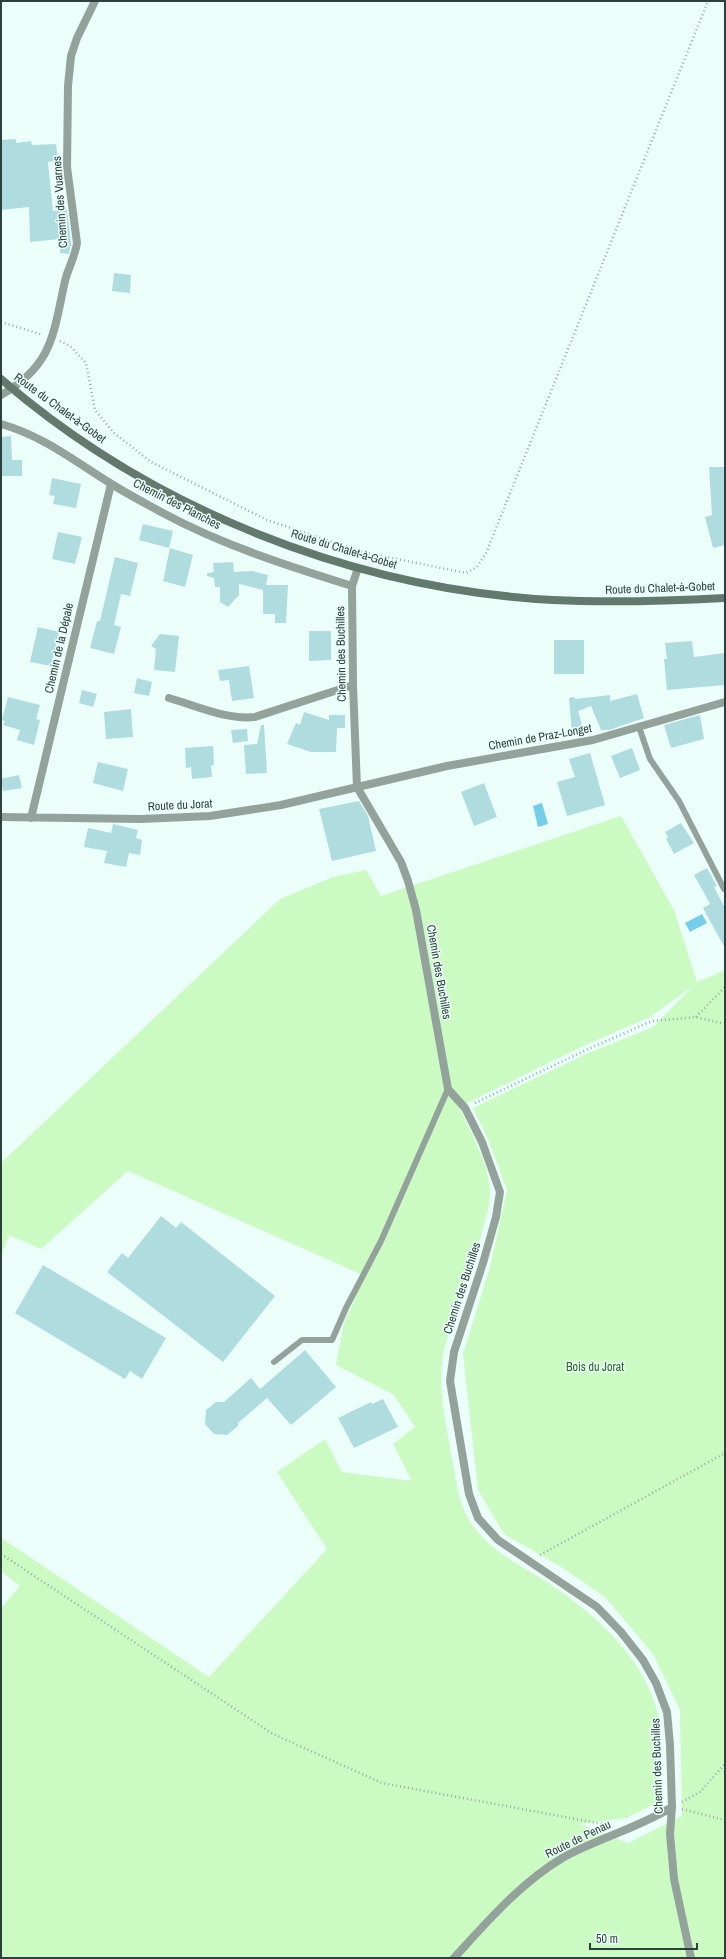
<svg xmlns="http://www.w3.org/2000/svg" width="726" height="1959" font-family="'Archivo Narrow',sans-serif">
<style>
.green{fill:#cbfbc3;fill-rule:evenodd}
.water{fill:#76cdea}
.building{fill:#afdcdf}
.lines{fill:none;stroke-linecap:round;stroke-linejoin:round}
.path{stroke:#99aba7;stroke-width:2.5;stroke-dasharray:1 3;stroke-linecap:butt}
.service{stroke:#93a29a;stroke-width:6}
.minor{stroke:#93a29a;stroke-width:8}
.secondary{stroke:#63796d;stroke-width:8}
.labels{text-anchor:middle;stroke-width:3;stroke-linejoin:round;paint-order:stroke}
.street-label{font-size:12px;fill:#2e403c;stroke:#ecfefa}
.park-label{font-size:12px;fill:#29671e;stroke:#ecfefa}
</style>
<rect width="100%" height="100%" fill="#ecfefa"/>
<path class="green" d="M621,816L674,910L697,982L725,970V1958H1V1608L20,1586L1,1571V1538L209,1677L327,1549L277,1472L325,1439L342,1472L412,1481L393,1444L415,1427L394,1395L336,1365L344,1323L365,1276L128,1171L41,1249L9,1235L1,1256V1163L280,899L333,877L366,870L381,896ZM694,985L653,1027L586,1054L473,1108L488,1139L507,1190L490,1267L463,1354L478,1490L504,1534L563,1568L605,1597L653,1654L680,1710L682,1816L628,1843L580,1824L626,1818L659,1802C660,1774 664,1742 658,1714C644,1655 587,1606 537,1576C502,1555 471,1538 459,1496C456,1482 454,1467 451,1453C445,1419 437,1384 444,1350C447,1337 453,1325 457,1312C466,1286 474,1259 482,1232C485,1220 490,1206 490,1193C490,1166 471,1132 459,1107L581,1047L650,1017Z"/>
<path class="water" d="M542,803L548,824L538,827L533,806Z
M702,914L707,923L690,932L685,923Z"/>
<path class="building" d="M16,139V143L31,141L32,145L56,144L58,161L48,162L53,211L67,210L71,243L69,254L60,253V239L30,242L29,207L1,210V140Z
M114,273L131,275L130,293L112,291Z
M11,436L12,460H22V476H1V437Z
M709,467H725V545L713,548L705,517L712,515Z
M52,478L81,484L76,508L53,504L55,496L49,495Z
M143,524L173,531L169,548L139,540Z
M58,532L82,537L75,564L52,559Z
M170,548L193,555L185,587L163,581Z
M115,557L138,563L130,596L121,594L114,625L121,627L114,654L90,648L97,621H100Z
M233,562L234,572L252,571L268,575L266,585H288L286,623H275V614H263V590L239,584V595L228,607L220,602V587H215L214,578L207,576V573L214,572L213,563Z
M38,627L59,632L51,666L30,662Z
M309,631H331V660L309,661Z
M160,634L179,636L175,672L154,670L156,649L151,646Z
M554,640H584V674H554Z
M692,641L694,657L725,653V685L667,690L664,659H667L665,643Z
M249,666L254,698L232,701L229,680L220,681L218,670Z
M137,678L152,682L149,696L134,693Z
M82,690L97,694L93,707L79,703Z
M637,694L644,718L609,730H601L591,706L578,711L584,732L572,733L569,698L574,697L575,699L610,695V701Z
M8,697L40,705L36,719L40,720L34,745L17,740L20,730L3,725L5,721L2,720Z
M131,709L133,737L106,739L104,712Z
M304,712L329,720V715H345V728H337L336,752H311L287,744L296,723L300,725Z
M700,715L704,739L671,748L664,725Z
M261,725H264L267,773L246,774L244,745L257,744Z
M247,729L248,741L233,743L231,730Z
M213,746L214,765L211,766L212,777L192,779L191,767L186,768L185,748Z
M632,748L640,770L620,778L611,756Z
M590,753L605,805L567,816L557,782L575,777L569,759Z
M98,762L128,769L123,791L93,783Z
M19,775L22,788L3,791L1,779Z
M484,783L497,817L474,826L461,792Z
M359,801L368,816L376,851L332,861L319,809Z
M681,823L694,843L674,854L666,839L668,837L665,832Z
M113,824L138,830L136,838L142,840L140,855L129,853L126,867L104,863L107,851L84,847L88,828L111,833Z
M707,868L717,886L714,887L725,908V948L703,908L710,904L694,875Z
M161,1216L176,1228L181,1222L275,1296L223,1362L107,1272L122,1253L128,1258Z
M43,1265L166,1338L142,1379L130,1371L125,1379L15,1313Z
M305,1350L336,1387L291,1425L267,1398L238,1423V1426L227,1435L214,1434L205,1424L206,1410L216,1402H224L251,1378L260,1389Z
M383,1399L398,1427L354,1448L338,1418L371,1402L372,1404Z"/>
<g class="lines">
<path class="path" d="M1,322L43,335
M60,341L70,346L86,363L95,410L114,433L151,462L267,520L363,552L466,573L477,567L486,553L708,1
M696,1017L725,987
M475,1103L584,1051L652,1021L696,1017L725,1024
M1,1554L273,1734L382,1783L608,1825
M540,1555L725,1453
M682,1802L700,1792L725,1764
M682,1809L725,1820"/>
<path class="service" d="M639,727L650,759L679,801L724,889
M274,1362L302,1340H332L346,1308L381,1241L448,1089"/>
<path class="minor" d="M1,395C53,365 53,335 65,281C68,268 75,257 77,243L67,167L68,86L71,56L77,38L95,1
M1,424C43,436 73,460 110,483C127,494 145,503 163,513C222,545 288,566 352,586
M358,568L352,586L353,685L357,787L401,862L408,881L416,910L448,1089L465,1108L482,1142L500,1192L496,1217L483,1263L454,1352L450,1381L469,1494L478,1518L498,1540L597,1607L621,1632L643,1660L656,1683L667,1712L670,1745L672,1807L670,1834L674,1879L691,1958
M169,698C197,706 226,720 255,717L353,685
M1,817L141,819L210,816L281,805L447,766L593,740L725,702
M31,818L111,484
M454,1958C488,1921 520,1883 564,1857C599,1838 638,1828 672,1807"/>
<path class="secondary" d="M1,379C153,510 353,589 553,600C611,603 668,601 725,598"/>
</g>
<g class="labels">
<g class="street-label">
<text transform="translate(60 202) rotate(-94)" y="4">Chemin des Vuarnes</text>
<text transform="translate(60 408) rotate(36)" y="4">Route du Chalet-à-Gobet</text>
<text transform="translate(177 504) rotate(27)" y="4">Chemin des Planches</text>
<text transform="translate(344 549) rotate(17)" y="4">Route du Chalet-à-Gobet</text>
<text transform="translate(660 588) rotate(-2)" y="4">Route du Chalet-à-Gobet</text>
<text transform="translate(59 648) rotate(-77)" y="4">Chemin de la Dépale</text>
<text transform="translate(341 654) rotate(-91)" y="4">Chemin des Buchilles</text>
<text transform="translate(540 737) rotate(-10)" y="4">Chemin de Praz-Longet</text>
<text transform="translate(180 805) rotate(-3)" y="4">Route du Jorat</text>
<text transform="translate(439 972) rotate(80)" y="4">Chemin des Buchilles</text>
<text transform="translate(462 1288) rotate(-72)" y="4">Chemin des Buchilles</text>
<text transform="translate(657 1766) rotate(-92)" y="4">Chemin des Buchilles</text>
<text transform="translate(578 1839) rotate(-26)" y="4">Route de Penau</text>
</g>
<g class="park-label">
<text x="595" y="1371">Bois du Jorat</text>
</g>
</g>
<rect width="726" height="1959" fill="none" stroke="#2e403c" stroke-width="4"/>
<path d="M590 1943v6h107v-6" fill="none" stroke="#2e403c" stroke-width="2"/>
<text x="596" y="1943" font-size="12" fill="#2e403c" stroke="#ecfefa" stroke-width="3" paint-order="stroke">50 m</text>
</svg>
